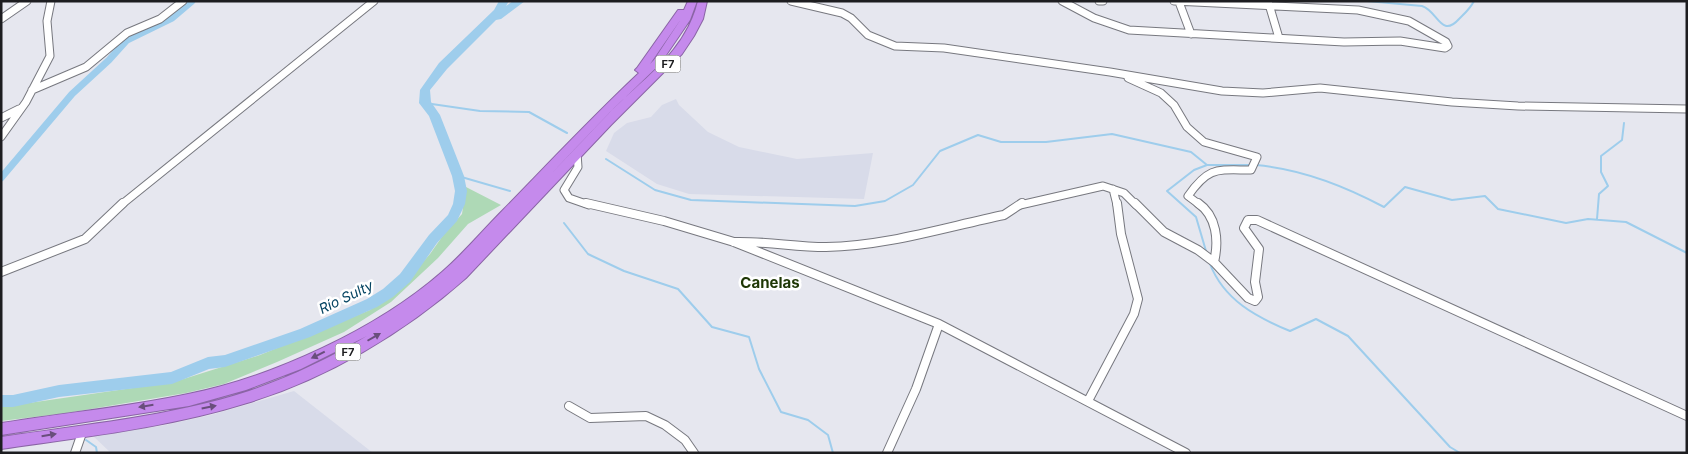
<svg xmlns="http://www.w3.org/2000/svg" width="1688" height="454" font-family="Inter,sans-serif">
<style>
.built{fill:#d8dbe9}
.green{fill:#aed9b6}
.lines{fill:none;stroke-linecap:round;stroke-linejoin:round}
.stream{stroke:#9ecdec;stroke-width:2}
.canal{stroke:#9ecdec;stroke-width:7}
.river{fill:#9ecdec;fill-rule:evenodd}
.minor-far1-casing{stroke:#77787f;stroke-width:9}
.minor-casing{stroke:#77787f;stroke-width:10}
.highway-casing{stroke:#8a64a5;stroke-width:2}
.minor-far1{stroke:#fff;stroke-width:7}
.minor{stroke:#fff;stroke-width:8}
.highway{fill:#c58aec;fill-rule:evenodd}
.oneway{fill:#694e7c}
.labels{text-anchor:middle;stroke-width:5;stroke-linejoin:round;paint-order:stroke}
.shield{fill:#fff;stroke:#616163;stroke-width:1}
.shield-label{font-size:11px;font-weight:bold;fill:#1d1d20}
.water-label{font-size:14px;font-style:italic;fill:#054462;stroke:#fff}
.quarter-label{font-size:15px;font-weight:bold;fill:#1e3705;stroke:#fff}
</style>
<rect width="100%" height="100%" fill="#e6e7ef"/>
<path class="built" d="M676,99L679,105L708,132L739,147L797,159L873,153L864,199L689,194L657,184L606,151L614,133L627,123L651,117L662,105Z
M294,391L373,453H111L92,435L161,426L211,415Z"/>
<path class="green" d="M466,187L501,205L468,224L438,258L391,302L344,332L277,362L224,384L186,393L67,413L1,421V407L174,382L260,355L370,310L399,289L430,254L444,234L462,214Z"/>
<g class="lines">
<path class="stream" d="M1367,1L1422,6C1438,11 1441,39 1459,19C1465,13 1470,9 1474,1
M425,103L480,111L529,112L567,133
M606,159L655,190L691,200L855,206L885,201L913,185L940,151L978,135L1001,142H1046L1112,134L1191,152L1207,165L1194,170L1167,191L1196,217L1206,251
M1207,165H1251
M1256,165C1302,169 1343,185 1384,207L1405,187L1452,200L1485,196L1498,209L1566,223L1588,219L1626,222L1687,253
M458,176L510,191
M1597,219L1599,194L1608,186L1601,172V156L1622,140L1624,123
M564,223L588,254L624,271L678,289L712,327L749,337L759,369L781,412L808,420L828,435L833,453
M1210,264C1224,300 1256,317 1290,331L1316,319L1348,336L1450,447L1460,453
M86,440L96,447L97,453"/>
<path class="canal" d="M1,178L72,94L109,60L127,40L172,18L192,1"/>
<path class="river" d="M499,1H509L506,6L513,1H525L501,19L496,20L447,69L430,90L431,102L440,115L464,176L467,191L465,204L457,221L437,243L410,282L393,297L377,307L310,337L225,367L209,369L172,384L59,397L13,407H1V395H13L59,385L171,372L208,357L225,355L300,329L367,299L383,289L400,274L429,235L448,215L453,204L455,191L452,176L429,116L419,103L420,90L439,63L494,10Z"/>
<defs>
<path id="minor-far1" d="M791,1L842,13L851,18L868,35L895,46L944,48L1110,72L1222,91L1263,93L1320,88L1452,102L1518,106L1687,109
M1062,1L1094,18L1129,30L1344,42L1400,41L1445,48L1448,46L1446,42L1409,21L1358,10L1174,1
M1099,1H1103
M1268,1L1279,38
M1179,2L1191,34
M1,19L27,1
M1128,78L1161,93L1174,105L1187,127L1204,142L1257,157L1251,170C1217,170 1209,166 1188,196L1200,205
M32,90L86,67L127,33L160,19L183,1
M1,118L19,109
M1,137L26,102L50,56L47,21L51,1
M577,153L578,167L564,190L569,198L589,205
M1113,189L1117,205
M121,205L374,1
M1020,205L1103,186L1124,193L1136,205"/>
<path id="minor" d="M586,203L664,221L734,242L939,324L1186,453
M1135,203L1164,232L1198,250L1214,262L1248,298L1255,301L1258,297L1255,282L1259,249L1244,228L1248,220H1257L1687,416
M1198,203C1217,216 1219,241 1214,262
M734,242C765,241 795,247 826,247C886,246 946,227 1004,215L1022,203
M1,272L85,239L123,203
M1088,401L1134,314L1138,299L1121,234L1117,203
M569,406L590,418L646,416L665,425L685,440L694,453
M75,453L83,430
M887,453L916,389L939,324"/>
<path id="highway" d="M688,1H697L690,20L660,64L610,112L547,178C570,154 592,131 614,108C649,74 686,50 698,1H707L703,19L694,36L682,54L611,125L466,278C404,333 326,379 247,403C167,428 83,437 1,449V437C81,425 173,416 249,391C290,377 330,358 367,336L301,369L246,390L189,406L1,435V423C63,413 128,407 188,394C273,377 377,329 442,272C464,253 483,230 503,210C548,164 592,117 639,73L635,70L637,68L678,10H684ZM681,19L654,60L650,64Z"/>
</defs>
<use href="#minor-far1" class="minor-far1-casing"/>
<use href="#minor" class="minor-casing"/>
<use href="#highway" class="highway-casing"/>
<use href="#minor-far1" class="minor-far1"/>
<use href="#minor" class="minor"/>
<use href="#highway" class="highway"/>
</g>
<defs><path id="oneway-solid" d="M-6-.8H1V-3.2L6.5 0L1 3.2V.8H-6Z" transform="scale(1.25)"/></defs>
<g class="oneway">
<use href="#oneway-solid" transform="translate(374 337) rotate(-30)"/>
<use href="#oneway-solid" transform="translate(318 355) rotate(154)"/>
<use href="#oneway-solid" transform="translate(146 406) rotate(171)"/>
<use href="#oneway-solid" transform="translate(209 407) rotate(-11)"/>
<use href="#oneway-solid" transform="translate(49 435) rotate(-9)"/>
</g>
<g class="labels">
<g class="shield">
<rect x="655.5" y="55.5" width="25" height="17" rx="4"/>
<rect x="335.5" y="343.5" width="25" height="17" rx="4"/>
</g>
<g class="shield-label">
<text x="668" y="68">F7</text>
<text x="348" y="356">F7</text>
</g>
<g class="water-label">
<text transform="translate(346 297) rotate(-26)" y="5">Río Sulty</text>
</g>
<g class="quarter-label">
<text x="770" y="288">Canelas</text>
</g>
</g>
<rect width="1688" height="454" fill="none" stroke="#1d1d20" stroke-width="5"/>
</svg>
